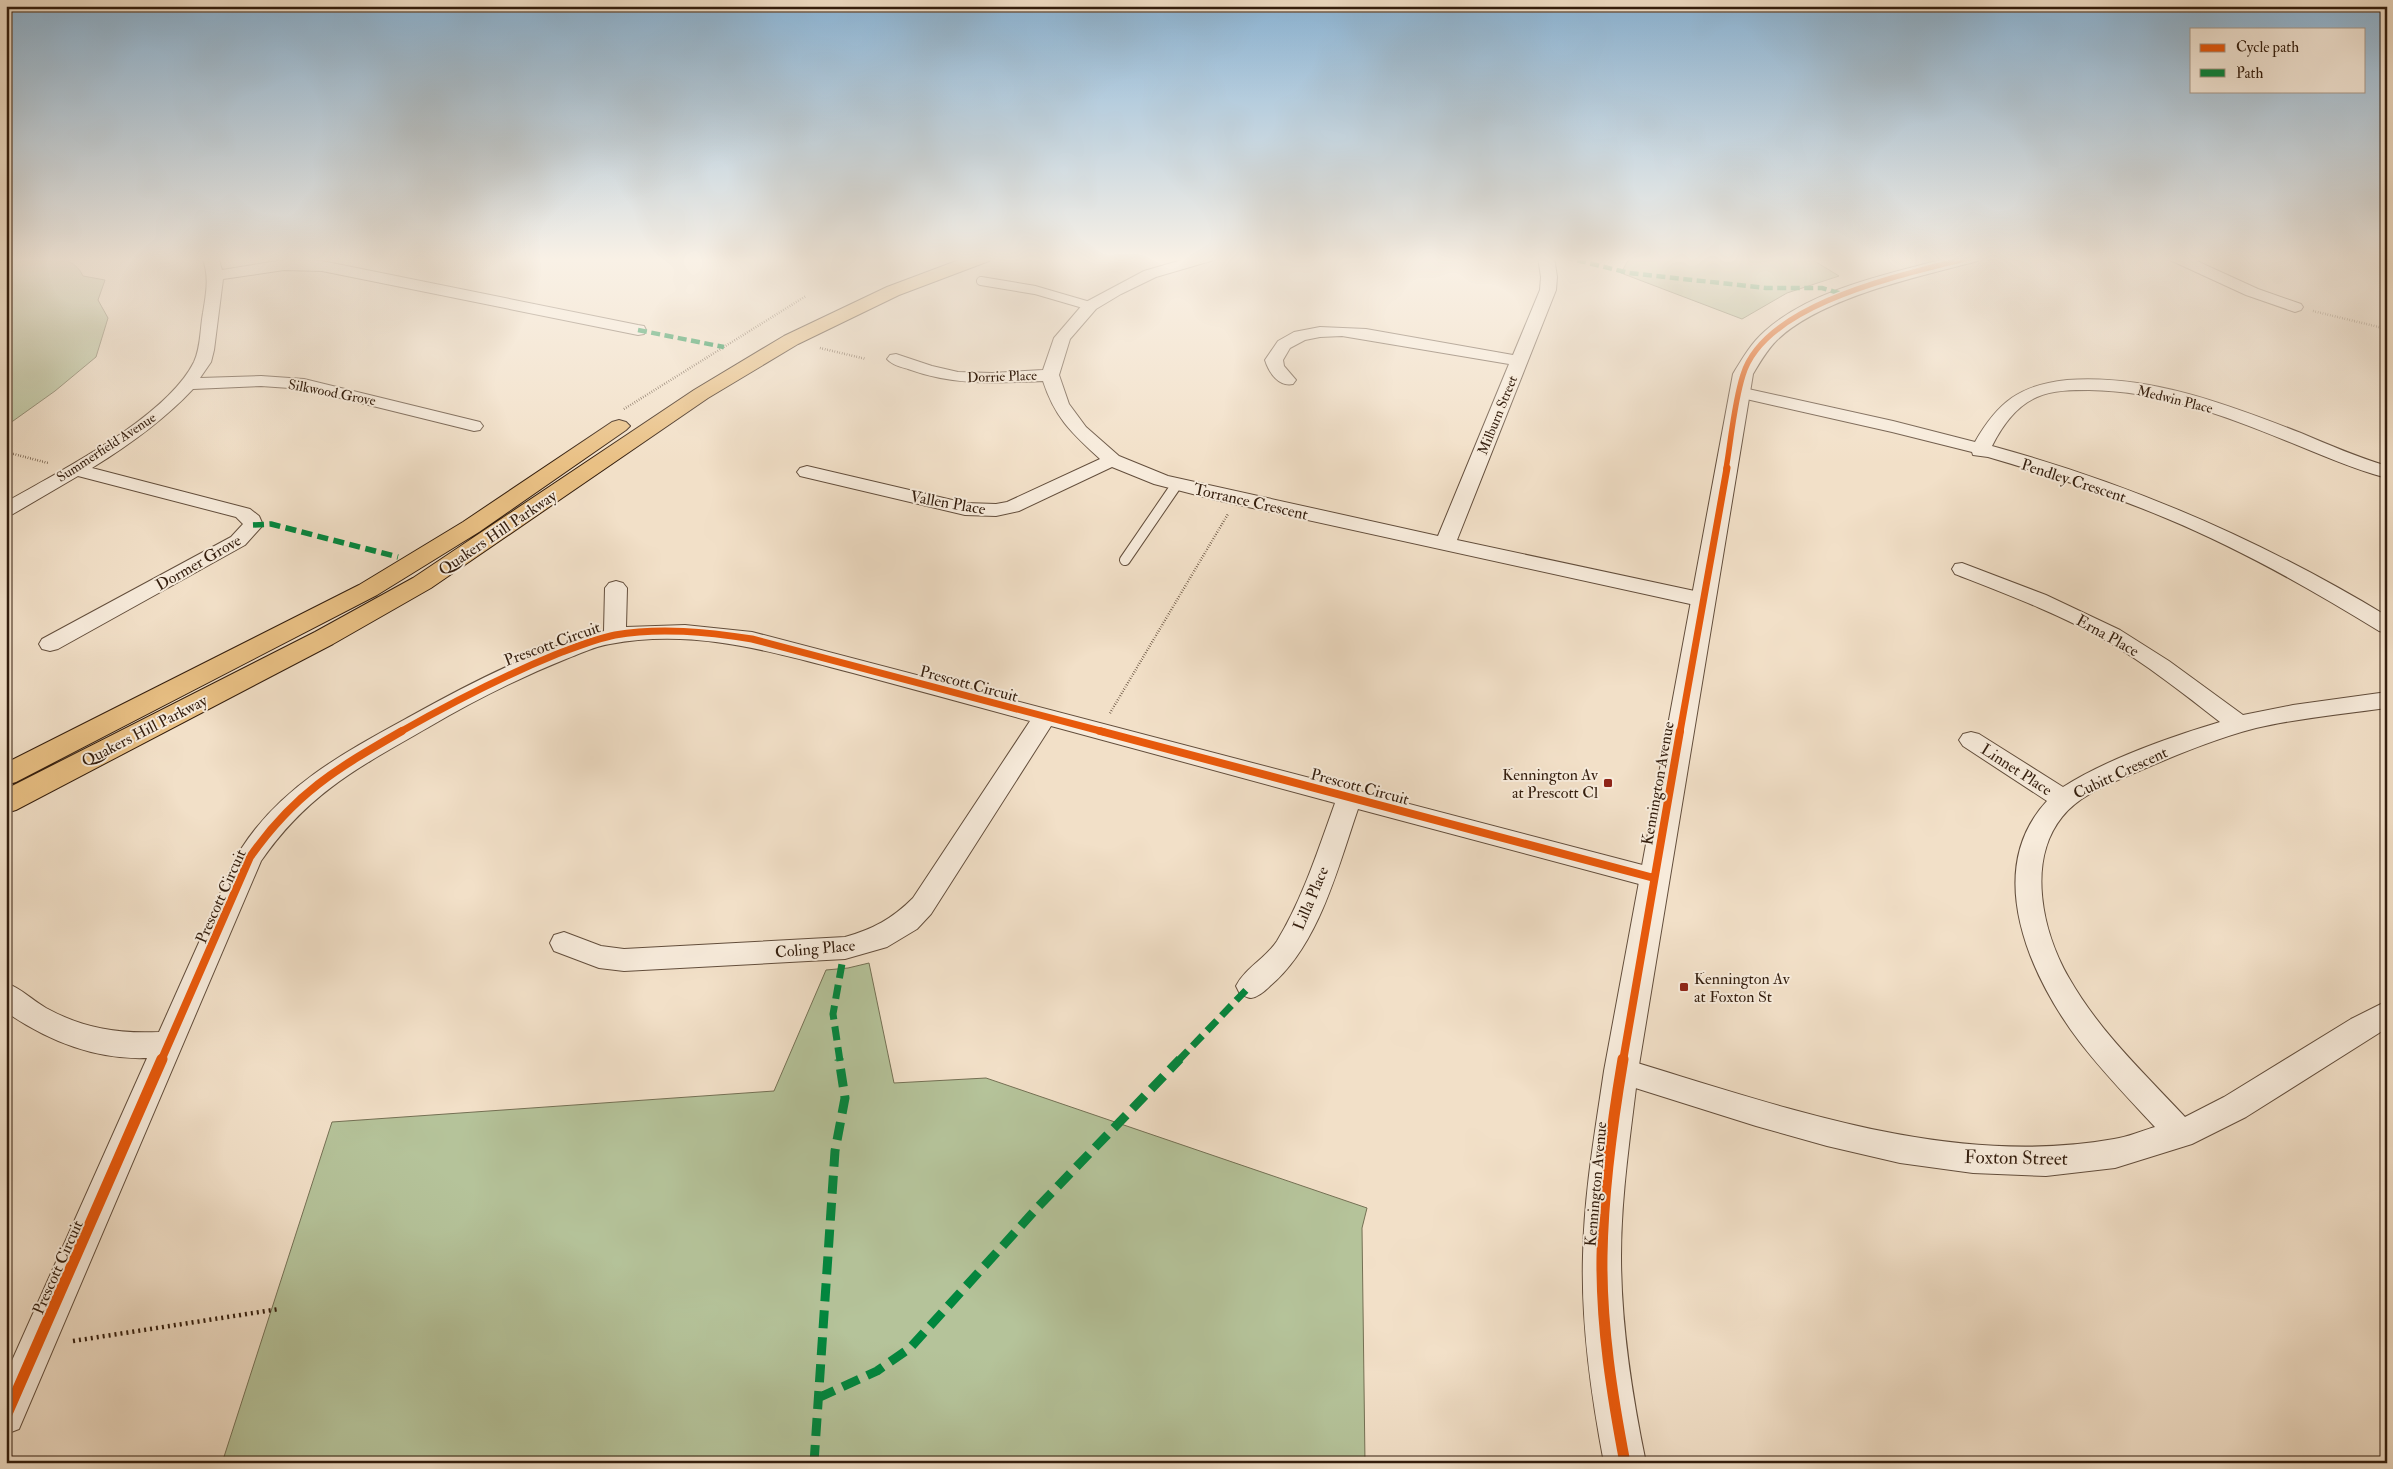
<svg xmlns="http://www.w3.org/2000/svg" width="2393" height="1469" font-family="'IM FELL Double Pica',serif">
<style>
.green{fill:#b5c39a;stroke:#747054}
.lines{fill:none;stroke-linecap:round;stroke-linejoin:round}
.service-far1-casing{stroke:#634e3c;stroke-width:10}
.service-casing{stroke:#634e3c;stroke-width:12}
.minor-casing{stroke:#634e3c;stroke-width:2}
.tertiary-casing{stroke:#634e3c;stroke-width:2}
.primary-casing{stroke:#331d0d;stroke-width:2}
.path-far1{stroke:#331d0d;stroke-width:2.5;stroke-dasharray:0.5 2;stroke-linecap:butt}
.path{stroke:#331d0d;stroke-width:4.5;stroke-dasharray:2 4;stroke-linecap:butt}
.service-far1{stroke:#f7ebdb;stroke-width:8}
.service{stroke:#f7ebdb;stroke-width:10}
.minor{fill:#f7ebdb;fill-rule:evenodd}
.tertiary{fill:#f7ebdb;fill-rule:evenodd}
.primary{fill:#e9c084;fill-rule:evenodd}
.quiet-far3{stroke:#00873e;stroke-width:4.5;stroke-dasharray:9 4.5;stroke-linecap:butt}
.quiet-far2{stroke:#00873e;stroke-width:5.5;stroke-dasharray:11 5.5;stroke-linecap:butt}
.quiet-far1{stroke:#00873e;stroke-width:7;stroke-dasharray:14 7;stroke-linecap:butt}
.quiet{stroke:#00873e;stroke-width:9;stroke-dasharray:18 9;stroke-linecap:butt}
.cycleway-far3-casing{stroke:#f7ebdb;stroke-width:8}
.cycleway-far2-casing{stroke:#f7ebdb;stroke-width:9}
.cycleway-far1-casing{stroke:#f7ebdb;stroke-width:11}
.cycleway-casing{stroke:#f7ebdb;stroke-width:14}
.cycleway-far3{stroke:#e8590c;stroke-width:5.5}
.cycleway-far2{stroke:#e8590c;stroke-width:7}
.cycleway-far1{stroke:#e8590c;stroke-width:8}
.cycleway{stroke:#e8590c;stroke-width:11}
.poi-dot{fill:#8f2418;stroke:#f7ebdb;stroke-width:2}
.labels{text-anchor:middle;stroke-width:4;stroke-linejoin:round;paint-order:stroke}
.far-street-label{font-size:14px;fill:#331d0d;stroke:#f7ebdb}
.street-label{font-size:16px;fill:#331d0d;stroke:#f7ebdb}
.poi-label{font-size:16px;fill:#331d0d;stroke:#f7ebdb;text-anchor:end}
.near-street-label{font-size:19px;fill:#331d0d;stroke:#f7ebdb}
</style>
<rect width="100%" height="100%" fill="#f2e0c8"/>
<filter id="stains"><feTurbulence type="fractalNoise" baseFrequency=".004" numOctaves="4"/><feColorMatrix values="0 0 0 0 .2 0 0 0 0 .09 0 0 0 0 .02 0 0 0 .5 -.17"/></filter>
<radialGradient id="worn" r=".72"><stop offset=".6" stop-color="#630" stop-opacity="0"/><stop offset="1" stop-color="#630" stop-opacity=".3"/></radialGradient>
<path class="green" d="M6,257C30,257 71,249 83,276L105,280L98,300L108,318L96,357L55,391L6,426Z
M1630,257H1808L1839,276L1787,293L1742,319L1621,273Z
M869,963L894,1083L986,1078L1367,1208L1362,1228L1365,1463H222L332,1122L774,1091L826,970L848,968Z"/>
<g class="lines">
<defs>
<path id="service-far1" d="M981,281L1035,290L1090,306"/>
<path id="service" d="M1125,560L1177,484"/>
<path id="minor" d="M202,257H218L222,270L284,260L322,261L638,325L644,326L646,330L644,334L638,335L322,271L284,270L223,279L214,350L211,362L200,378L261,376L304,379L480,422L483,426L480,430L474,431L304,389L261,386L193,389C163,421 129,445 92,468L250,509L259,516L263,525L245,545L58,649L50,651L42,649L39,644L42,639L231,537L243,524L236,517L78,476L13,514L6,516V502C60,471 166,418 194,362C201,347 200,329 203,313C206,294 210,276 202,257Z
M1192,257H1217L1214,260L1156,277L1121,294L1096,309L1070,339L1059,375L1069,404L1086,427L1119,456L1168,476L1438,536L1509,364L1342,336L1320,337L1305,340L1290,348L1283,360L1284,366L1296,380L1293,384C1279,387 1269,373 1265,360L1278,341L1294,332L1320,327L1366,329L1513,355L1540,290L1541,277L1538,257H1554L1557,277L1556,290L1457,540L1704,593L1712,595L1715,600L1712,605L1704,607L1216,500L1154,484L1112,467L1019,511L996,516L965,515L800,476L797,472L800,468L807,466L965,503L996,504L1007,502L1100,459C1071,432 1055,418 1043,381C994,383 955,386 908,369C901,367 892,365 887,359L890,355L896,354L932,366L958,372L992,373L1043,370L1054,338L1084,303L1144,271Z
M2167,257H2188L2258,289L2301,304L2303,307L2301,310L2295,312L2246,295L2170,260Z
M2067,380C2148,374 2227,404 2301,433C2329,445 2357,457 2387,466V478C2352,469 2320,454 2287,441C2223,415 2159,391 2089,390C2072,390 2053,390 2037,397C2016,406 2002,426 1992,446C2132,484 2263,541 2387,616V633L2379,631C2311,589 2242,550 2168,519C2109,494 2049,475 1988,457L1973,455L1972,452L1892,432L1733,396L1730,392L1733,388L1739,387L1893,421L1975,442C1998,402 2020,385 2067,380Z
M1962,563L2046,595L2120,630L2169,661L2243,715L2293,705L2387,692V708C2343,714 2299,718 2256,728C2213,739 2172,757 2132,774C2107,785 2080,795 2062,817C2026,862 2043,933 2069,978C2099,1031 2144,1073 2185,1117L2224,1097L2351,1019L2387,1001V1028L2246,1117L2192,1144L2115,1168L2046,1176L1973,1173L1900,1163L1827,1146L1756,1126L1610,1080L1606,1071L1610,1062L1621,1058C1778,1105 1948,1169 2114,1139C2128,1137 2141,1131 2155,1127C2129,1099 2102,1071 2079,1041C2030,976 1982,871 2047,801L1963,746L1959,740L1963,734L1971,732L1979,734L2063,787C2107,759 2170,737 2220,722C2183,693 2146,664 2105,640C2057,613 2006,594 1955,574L1952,569L1955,564Z
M616,581L623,583L627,588L626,627L685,625L752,632L1654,868L1663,871L1667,878L1663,885L1654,888L1358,809C1338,867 1319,945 1270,986C1265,991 1258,997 1251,998C1248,998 1243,995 1240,994L1236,986C1245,968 1266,958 1277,941C1303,898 1318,850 1335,803L1051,726L931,914L917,929L887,947L845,959L624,971L599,968L554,951L550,943L554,935L564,932L601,946L624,949L845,937C873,929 892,919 913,898L1030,721C971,705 912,689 853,673C772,652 695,628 610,644C595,646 580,654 566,659C519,678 473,701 429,727C359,767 308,793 261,861L19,1429L6,1434V1374L147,1058C96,1060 48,1041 6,1012V983C21,988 32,1000 46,1008C82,1028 118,1034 159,1032C177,992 195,951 213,911C222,891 229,868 241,849C282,785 347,751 411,716C472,682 536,649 604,631L605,588L609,583Z"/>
<path id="tertiary" d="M1951,257H1981L1978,261C1918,277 1822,297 1777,340C1767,350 1760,362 1753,374L1638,1071C1631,1132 1621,1194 1621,1256C1621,1326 1632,1395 1646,1463H1604C1591,1395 1581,1325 1583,1256C1584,1194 1595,1132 1604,1071L1733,374C1742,359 1751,343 1765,331C1813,288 1890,274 1951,257Z"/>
<path id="primary" d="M967,257H992L989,261L899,295L798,344L708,398L431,588L333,644L16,810L6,813V789L315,632L413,578L694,390L784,336L887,287Z
M619,420L626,422L630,426L626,430L479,532L377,595L16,782L6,785V763L359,585L463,522L612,422Z"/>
</defs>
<use href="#service-far1" class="service-far1-casing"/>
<use href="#service" class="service-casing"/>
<use href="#minor" class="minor-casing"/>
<use href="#tertiary" class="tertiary-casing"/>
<use href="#primary" class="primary-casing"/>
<path class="path-far1" d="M2313,311L2387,329
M820,348L866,359
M624,409L806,296
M6,452L48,463
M1110,713L1228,514"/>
<path class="path" d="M73,1341L279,1309"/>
<use href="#service-far1" class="service-far1"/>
<use href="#service" class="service"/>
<use href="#minor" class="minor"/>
<use href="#tertiary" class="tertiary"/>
<use href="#primary" class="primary"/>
<path class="quiet-far3" d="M1564,257L1629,273L1766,288H1822L1842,294
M638,330L724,347"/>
<path class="quiet-far2" d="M253,525L271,524L398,557"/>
<path class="quiet-far1" d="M840,1061L833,1014L843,958
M1178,1061L1250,986"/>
<path class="quiet" d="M818,1398L877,1371L910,1348L1038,1207L1180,1059
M814,1463L835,1151L845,1098L839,1059"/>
<defs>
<path id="cycleway-far3" d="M1726,469C1731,440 1734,403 1743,375C1765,302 1907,274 1972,257"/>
<path id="cycleway-far2" d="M400,732C451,703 503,676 557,654C576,647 595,639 615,635C660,627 707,632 752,639L1104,732
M1680,732L1727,468"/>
<path id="cycleway-far1" d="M1100,731L1654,878
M161,1061L250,857C295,793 336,769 402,731
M1623,1061L1680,731"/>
<path id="cycleway" d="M1623,1059C1612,1124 1603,1190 1602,1256C1601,1325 1612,1395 1625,1463
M6,1416L162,1059"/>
</defs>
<use href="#cycleway-far3" class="cycleway-far3-casing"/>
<use href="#cycleway-far2" class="cycleway-far2-casing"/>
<use href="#cycleway-far1" class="cycleway-far1-casing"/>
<use href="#cycleway" class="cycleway-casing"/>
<use href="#cycleway-far3" class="cycleway-far3"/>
<use href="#cycleway-far2" class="cycleway-far2"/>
<use href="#cycleway-far1" class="cycleway-far1"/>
<use href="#cycleway" class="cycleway"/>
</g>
<linearGradient id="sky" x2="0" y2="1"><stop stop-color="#8bb6d8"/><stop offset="0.56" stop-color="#f9f1e6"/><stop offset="1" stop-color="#f9f1e6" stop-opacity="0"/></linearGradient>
<rect width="2393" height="463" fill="url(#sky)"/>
<g class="poi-dot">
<rect x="1603" y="778" width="10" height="10" rx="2.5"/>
<rect x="1679" y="982" width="10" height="10" rx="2.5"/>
</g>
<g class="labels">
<g class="far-street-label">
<text transform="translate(1002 376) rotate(-2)" y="5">Dorrie Place</text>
<text transform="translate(332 392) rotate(11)" y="5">Silkwood Grove</text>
<text transform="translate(2175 399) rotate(14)" y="5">Medwin Place</text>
<text transform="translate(1497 415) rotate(-68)" y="5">Milburn Street</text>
<text transform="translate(106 447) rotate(-33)" y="5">Summerfield Avenue</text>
</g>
<g class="street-label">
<text transform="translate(2074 480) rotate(18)" y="6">Pendley Crescent</text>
<text transform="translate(1251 501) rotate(13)" y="6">Torrance Crescent</text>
<text transform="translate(948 502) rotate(10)" y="6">Vallen Place</text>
<text transform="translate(497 532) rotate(-34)" y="6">Quakers Hill Parkway</text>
<text transform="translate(198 562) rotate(-30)" y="6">Dormer Grove</text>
<text transform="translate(2108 635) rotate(29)" y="6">Erna Place</text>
<text transform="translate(552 643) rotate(-20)" y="6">Prescott Circuit</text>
<text transform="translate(969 683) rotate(15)" y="6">Prescott Circuit</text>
<text transform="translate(144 730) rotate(-27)" y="6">Quakers Hill Parkway</text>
<text transform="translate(2017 769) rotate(33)" y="6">Linnet Place</text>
<text transform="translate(2120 772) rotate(-25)" y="6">Cubitt Crescent</text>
<text transform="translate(1657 783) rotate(-80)" y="6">Kennington Avenue</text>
<text transform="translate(1360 786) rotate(15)" y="6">Prescott Circuit</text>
<text transform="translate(220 896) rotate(-66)" y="6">Prescott Circuit</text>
<text transform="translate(1310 898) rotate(-67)" y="6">Lilla Place</text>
<text transform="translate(815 948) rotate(-5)" y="6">Coling Place</text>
<text transform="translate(1595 1184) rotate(-85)" y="6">Kennington Avenue</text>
<text transform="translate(57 1267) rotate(-66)" y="6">Prescott Circuit</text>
</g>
<g class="poi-label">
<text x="1598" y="780">Kennington Av<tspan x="1598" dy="18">at Prescott Cl</tspan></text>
<text x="1694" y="984" text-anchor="start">Kennington Av<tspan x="1694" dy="18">at Foxton St</tspan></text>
</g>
<g class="near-street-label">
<text transform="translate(2016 1157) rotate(1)" y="7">Foxton Street</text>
</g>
</g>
<rect width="2393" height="1469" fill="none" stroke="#f2e0c8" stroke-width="25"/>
<rect x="8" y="8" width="2378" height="1454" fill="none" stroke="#331d0d" stroke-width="2.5"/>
<rect x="12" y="12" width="2368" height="1444" fill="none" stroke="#331d0d"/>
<rect x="2190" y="28" width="175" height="65" fill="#f7ebdb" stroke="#a99989"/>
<rect x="2200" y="44" width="25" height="8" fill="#e8590c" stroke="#a99989"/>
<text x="2236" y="52" font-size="15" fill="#331d0d">Cycle path</text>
<rect x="2200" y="69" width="25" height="8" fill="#00873e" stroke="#a99989"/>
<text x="2236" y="78" font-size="15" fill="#331d0d">Path</text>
<rect width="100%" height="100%" filter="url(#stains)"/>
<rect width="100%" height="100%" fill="url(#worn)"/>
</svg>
